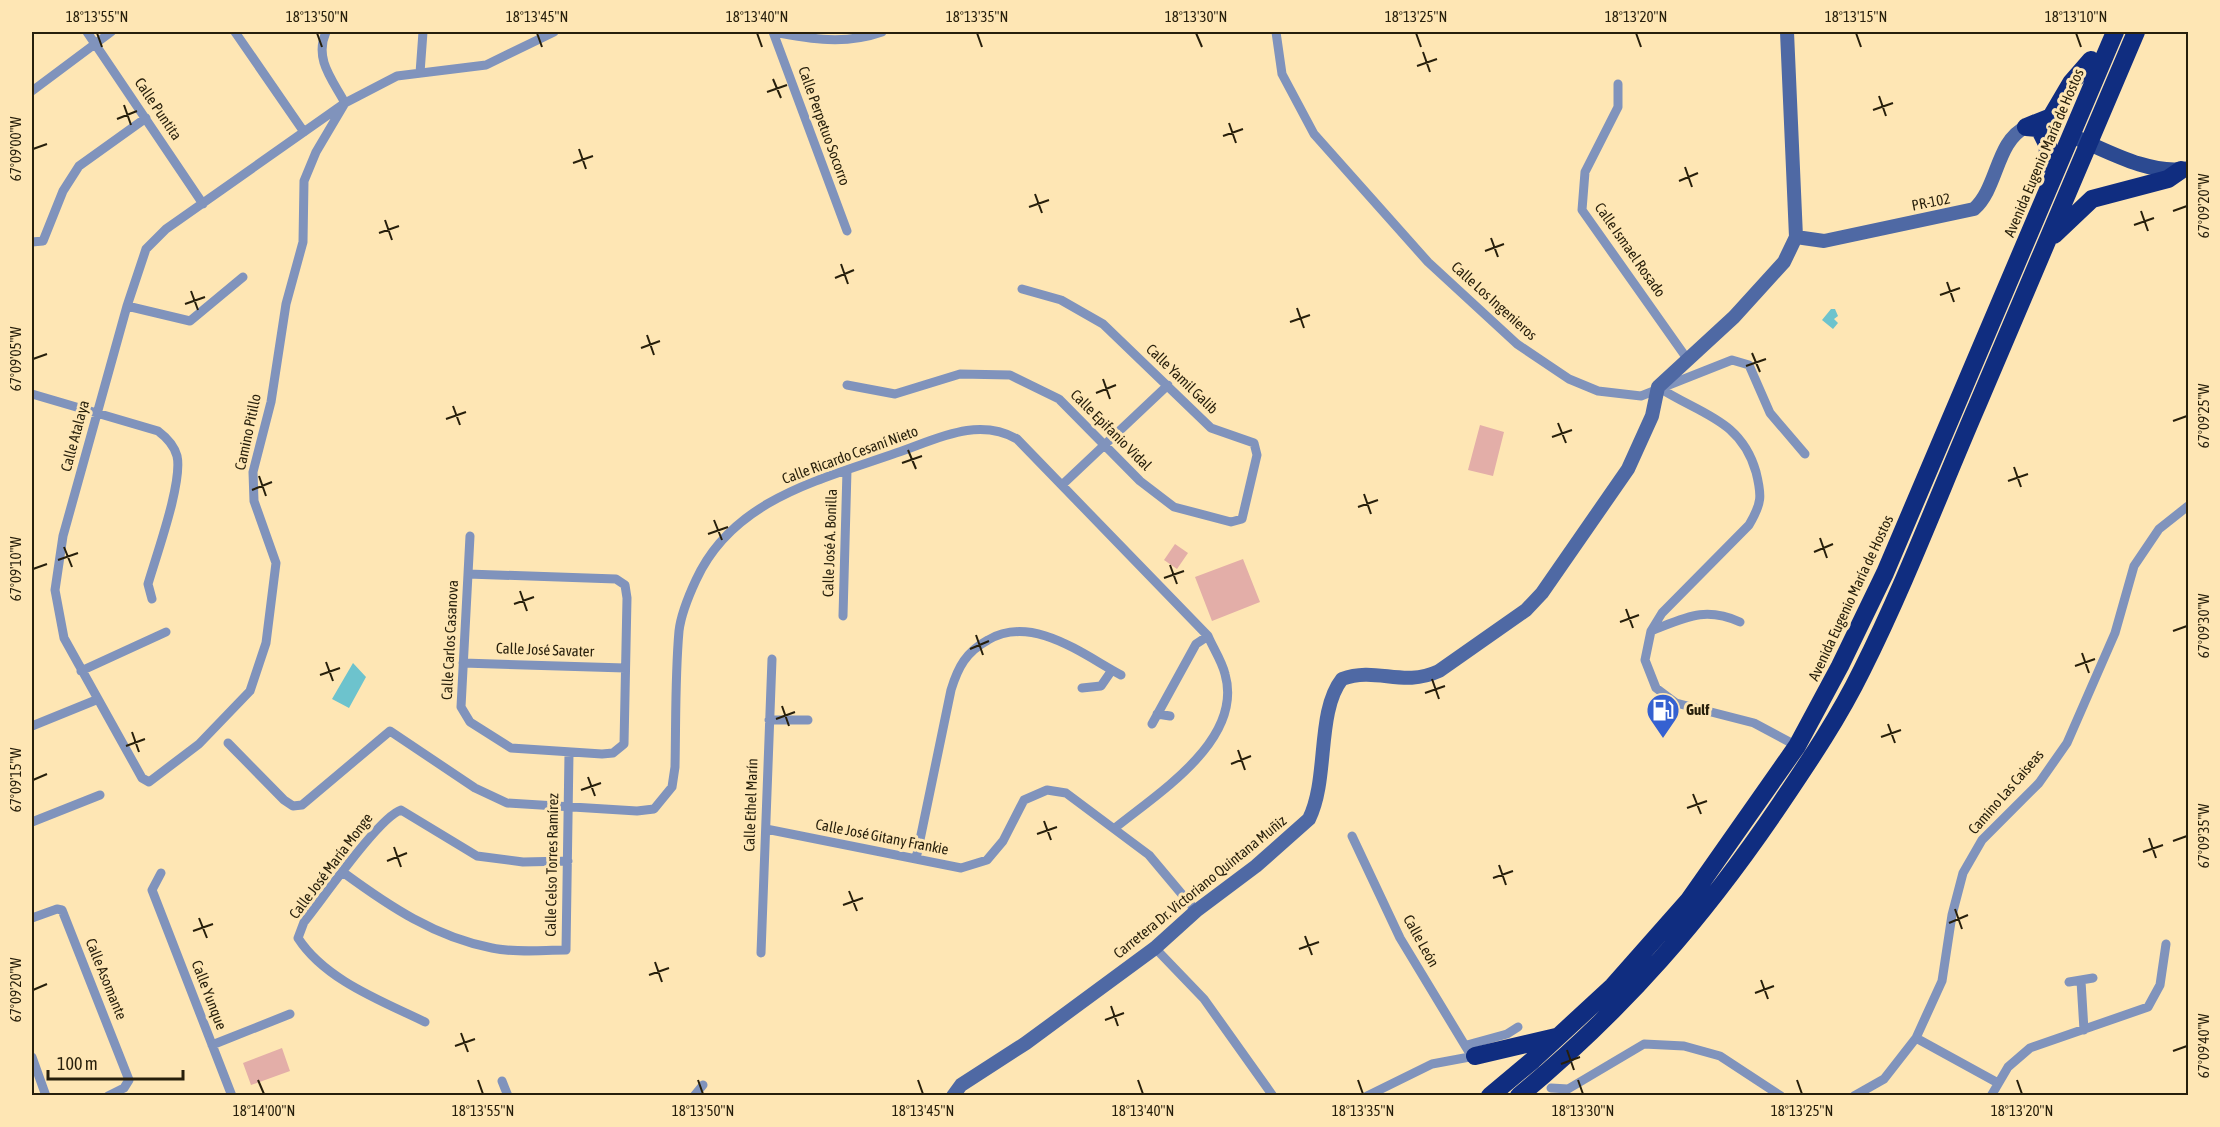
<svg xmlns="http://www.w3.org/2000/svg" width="2220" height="1127" font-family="'Asap Condensed',sans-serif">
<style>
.pitch{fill:#e3aea8}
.water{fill:#6dc3cd}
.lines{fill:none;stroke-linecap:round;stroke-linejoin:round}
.street{stroke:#8093bc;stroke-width:9}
.secondary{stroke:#4f69a4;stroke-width:14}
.primary{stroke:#2c4a91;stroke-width:15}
.highway{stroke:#102d80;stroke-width:18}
.ticks{fill:none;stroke:#271f0b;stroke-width:2}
.labels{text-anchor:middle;stroke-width:6;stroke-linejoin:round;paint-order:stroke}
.street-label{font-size:15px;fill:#271f0b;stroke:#fee6b4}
.poi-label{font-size:15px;font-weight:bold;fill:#271f0b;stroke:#fee6b4;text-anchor:start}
.neatline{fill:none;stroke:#271f0b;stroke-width:2}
.ticks-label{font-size:15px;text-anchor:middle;fill:#271f0b}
</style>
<rect width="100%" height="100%" fill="#fee6b4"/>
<path class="pitch" d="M1480,425L1504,432L1493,476L1468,470Z
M1175,544L1188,553L1177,569L1164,560Z
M1243,559L1260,602L1212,621L1195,577Z
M282,1048L290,1071L251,1085L243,1063Z"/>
<path class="water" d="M1831,309H1835L1838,316L1834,319L1838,323L1833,329L1822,320Z
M353,663L366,677L349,708L332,699Z"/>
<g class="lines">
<path class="street" d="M87,32L203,204
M235,32L304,132
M326,32C314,59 332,79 345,103L316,152L304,181L303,242L286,304L271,402L253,472L254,501L276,563L266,643L250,691L199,744L149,782L142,778L64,638L55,590L63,536L127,306L146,249L166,229L345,103L397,76L486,65L554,32
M773,32L847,231
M773,32C811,39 845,45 882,32
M1276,32L1282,74L1314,134L1428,262L1517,344L1569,379L1598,391L1641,396L1732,360L1749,365L1770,413L1805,454
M420,73L423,32
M1618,84V107L1585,172L1582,210L1688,360
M32,91L111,32
M32,242L43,241L63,191L79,166L146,118
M127,306L190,321L243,277
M847,385L895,394L960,374L1010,375L1059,399L1140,481L1174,507L1231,522L1242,519L1257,455L1254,443L1211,428L1103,324L1061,300L1022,289
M32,394L158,431C166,437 174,445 177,456C183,482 156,556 148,584L152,599
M1062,485L1168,385
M468,574L616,579L625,585L627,598L624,744L613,753L602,754L511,748L470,722L461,707L470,536
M843,616L847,470
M1740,622C1704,606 1685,618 1651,631L1645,660L1656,688L1676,703L1754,723L1797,746
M1651,631L1662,613L1749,525C1762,503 1762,496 1756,472C1741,419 1699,414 1658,387
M463,663L625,668
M81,671L166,632
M1082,688L1101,686L1112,670
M1157,714L1170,716
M769,720H808
M1152,724L1196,644L1208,636
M32,726L96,700
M228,743L284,800L293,806L302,805L390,731L475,788L507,803L637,811L654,809L672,787L675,767C676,722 675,676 679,631C681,614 689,595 696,580C733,499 820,480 896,453C935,440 977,416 1017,439L1208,636C1213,648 1222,661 1225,674C1244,740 1158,793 1115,828
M32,822L100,795
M766,829L961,868L987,860L1003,841L1024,800L1047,790L1066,793L1149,855L1196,911
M1352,836L1400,938L1472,1057
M916,859L951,690C958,667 966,652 988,640C1032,614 1082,654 1121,675
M161,873L152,890L232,1096
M344,873C389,906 435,937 492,948C515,953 542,950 566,950L569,753
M32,918L57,909L62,910L129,1080L124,1088L108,1096
M1155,948L1204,999L1273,1096
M761,953L772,659
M2081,981L2084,1030
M2069,982L2093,978
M425,1022C382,1001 325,980 298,938L304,922C322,900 379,817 401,810L477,856L523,862L568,861
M1916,1038L1998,1083
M212,1045L290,1014
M1467,1045L1507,1034L1518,1027
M32,1057L46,1096
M502,1081L508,1096
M1551,1088L1568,1089L1644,1044L1684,1046L1720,1056L1781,1096
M694,1096L703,1085
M1367,1096L1432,1064L1475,1056
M1854,1096L1884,1079L1916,1038L1942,981L1952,915L1963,873L1982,840L2039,783L2067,743L2115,633L2134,566L2159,529L2188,506
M1991,1096L2008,1067L2030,1048L2148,1007L2160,985L2166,944"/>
<path class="secondary" d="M1796,237L1824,241L1974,209C1998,188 1996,141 2026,127
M953,1096L961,1085L1026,1043L1155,948L1196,911L1256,866L1309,819C1329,779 1316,712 1342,679C1377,666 1402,688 1439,671L1526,610L1542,593L1628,469L1652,416L1658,387L1734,317L1784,262L1796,237L1787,32"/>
<path class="primary" d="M2072,136C2106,150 2148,175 2186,169"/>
<path class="highway" d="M2026,127L2051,117L2071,83L2091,60
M2026,127L2039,128L2048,146L2047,164
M2054,235L2092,199L2168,179L2181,170
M1475,1056L1556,1037
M1490,1096L1533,1060L1613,986L1689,900L1797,746L1840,666L1885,573L2115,32
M1519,1096C1625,1008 1704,917 1781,803C1810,760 1839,717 1862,670C1905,584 1939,494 1977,406C2030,281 2083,156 2136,32"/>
</g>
<path class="ticks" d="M97,33L102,47M317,33L322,47M537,33L542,47M757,33L762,47M977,33L982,47M1196,33L1202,47M1416,33L1421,47M1636,33L1641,47M1856,33L1861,47M2076,33L2081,47M1423,52L1430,72M1417,66L1437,59M773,79L781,98M767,92L787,85M1879,96L1886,116M124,105L131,125M1873,110L1893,103M117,119L137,111M1229,123L1236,143M1223,136L1243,129M33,149L47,144M579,149L586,169M573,163L593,156M1685,167L1692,187M1679,181L1698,173M1035,194L1042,213M1029,207L1049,200M2141,211L2148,231M2173,211L2187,206M385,220L392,240M2134,225L2154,218M379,233L399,226M1491,238L1498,257M1485,251L1504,244M841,264L848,284M835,278L854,270M1947,282L1954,302M191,291L198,310M1940,295L1960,288M185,304L205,297M1297,308L1304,328M1290,322L1310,315M647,335L654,355M641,348L660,341M1752,353L1760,372M33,359L47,354M1746,366L1766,359M1103,379L1110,399M1096,393L1116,385M453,406L460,425M446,419L466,412M2173,421L2187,416M1558,423L1566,443M1552,437L1572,430M908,450L916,469M902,463L922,456M2014,467L2021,487M259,476L266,496M2008,481L2028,474M252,490L272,482M1364,494L1371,514M1358,507L1378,500M714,520L722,540M708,534L728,527M1820,538L1827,558M64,547L72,567M1814,552L1833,544M58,560L78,553M1170,565L1177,584M33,569L47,564M1164,578L1184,571M520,591L527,611M514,604L534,597M1626,609L1633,628M1620,622L1639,615M2173,631L2187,626M976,635L983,655M970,649L989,641M2082,653L2089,673M326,662L333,681M2075,666L2095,659M320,675L340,668M1432,679L1439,699M1425,693L1445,686M782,706L789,726M776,719L795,712M1888,724L1895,743M132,732L139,752M1881,737L1901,730M126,746L145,739M1238,750L1245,770M1231,764L1251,756M588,777L595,796M33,780L47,774M581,790L601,783M1693,794L1701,814M1687,808L1707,801M1044,821L1051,840M1037,834L1057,827M2149,838L2156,858M2173,841L2187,836M394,847L401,867M2143,852L2163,845M387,861L407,853M1499,865L1506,885M1493,878L1513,871M849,891L857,911M843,905L863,898M1955,909L1962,929M199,918L207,938M1949,923L1968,915M193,931L213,924M1305,936L1312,955M1299,949L1319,942M655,962L662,982M649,975L669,968M1761,980L1768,999M33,990L47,984M1755,993L1774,986M1111,1006L1118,1026M1105,1020L1124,1013M461,1033L468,1052M455,1046L475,1039M1567,1050L1574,1070M2173,1051L2187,1046M1561,1064L1580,1057M258,1080L264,1094M478,1080L483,1094M698,1080L703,1094M918,1080L923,1094M1138,1080L1143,1094M1358,1080L1363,1094M1578,1080L1583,1094M1797,1080L1802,1094M2017,1080L2022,1094"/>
<defs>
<symbol id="fuel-pin" viewBox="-11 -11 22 30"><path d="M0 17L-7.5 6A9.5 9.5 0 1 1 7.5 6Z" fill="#3561d1" stroke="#fee6b4"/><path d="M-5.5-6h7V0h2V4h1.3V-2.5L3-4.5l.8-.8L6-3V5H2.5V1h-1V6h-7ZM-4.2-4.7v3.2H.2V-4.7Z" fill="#fff"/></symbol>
</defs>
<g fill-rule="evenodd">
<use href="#fuel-pin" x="1644" y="691" width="38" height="52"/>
</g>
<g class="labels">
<g class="street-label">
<text transform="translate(158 109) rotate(56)" y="5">Calle Puntita</text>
<text transform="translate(824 126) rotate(70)" y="5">Calle Perpetuo Socorro</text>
<text transform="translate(2044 153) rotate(-67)" y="5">Avenida Eugenio María de Hostos</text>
<text transform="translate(1931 202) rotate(-11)" y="5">PR-102</text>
<text transform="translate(1630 250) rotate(55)" y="5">Calle Ismael Rosado</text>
<text transform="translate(1494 301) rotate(42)" y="5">Calle Los Ingenieros</text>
<text transform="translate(1182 379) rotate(44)" y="5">Calle Yamil Galib</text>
<text transform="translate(1111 430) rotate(45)" y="5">Calle Epifanio Vidal</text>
<text transform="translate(248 432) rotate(-78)" y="5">Camino Pitillo</text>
<text transform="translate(75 436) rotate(-75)" y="5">Calle Atalaya</text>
<text transform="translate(850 455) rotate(-20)" y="5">Calle Ricardo Cesaní Nieto</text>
<text transform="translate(830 543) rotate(-88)" y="5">Calle José A. Bonilla</text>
<text transform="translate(1851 598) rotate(-65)" y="5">Avenida Eugenio María de Hostos</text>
<text transform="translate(450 640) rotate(-87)" y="5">Calle Carlos Casanova</text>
<text transform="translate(545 650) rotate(2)" y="5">Calle José Savater</text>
<text transform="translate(2006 792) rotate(-49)" y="5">Camino Las Caiseas</text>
<text transform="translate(751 805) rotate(-88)" y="5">Calle Ethel Marín</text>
<text transform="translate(882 837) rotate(11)" y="5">Calle José Gitany Frankie</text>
<text transform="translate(552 865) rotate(-89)" y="5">Calle Celso Torres Ramírez</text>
<text transform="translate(331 866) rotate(-53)" y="5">Calle José María Monge</text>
<text transform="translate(1200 887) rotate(-39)" y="5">Carretera Dr. Victoriano Quintana Muñiz</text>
<text transform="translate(1421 941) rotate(61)" y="5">Calle León</text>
<text transform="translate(106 979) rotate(68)" y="5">Calle Asomante</text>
<text transform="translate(209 995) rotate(69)" y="5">Calle Yunque</text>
</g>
<g class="poi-label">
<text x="1686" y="715">Gulf</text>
</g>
</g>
<rect width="2220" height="1127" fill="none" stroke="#fee6b4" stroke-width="66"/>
<path d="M48 1070v9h135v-9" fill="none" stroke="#271f0b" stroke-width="3"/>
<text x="57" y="1070" font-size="18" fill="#271f0b" stroke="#fee6b4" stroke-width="4.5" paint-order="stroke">100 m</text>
<rect x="33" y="33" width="2154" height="1061" class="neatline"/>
<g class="ticks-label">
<text x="97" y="22">18°13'55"N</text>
<text x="317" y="22">18°13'50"N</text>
<text x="537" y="22">18°13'45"N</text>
<text x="757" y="22">18°13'40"N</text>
<text x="977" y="22">18°13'35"N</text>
<text x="1196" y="22">18°13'30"N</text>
<text x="1416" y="22">18°13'25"N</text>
<text x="1636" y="22">18°13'20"N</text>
<text x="1856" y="22">18°13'15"N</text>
<text x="2076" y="22">18°13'10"N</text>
<text transform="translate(16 149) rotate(-90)" y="5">67°09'00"W</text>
<text transform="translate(2204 206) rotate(-90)" y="5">67°09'20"W</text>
<text transform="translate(16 359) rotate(-90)" y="5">67°09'05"W</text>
<text transform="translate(2204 416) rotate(-90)" y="5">67°09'25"W</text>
<text transform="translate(16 569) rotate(-90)" y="5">67°09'10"W</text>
<text transform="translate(2204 626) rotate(-90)" y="5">67°09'30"W</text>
<text transform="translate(16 780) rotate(-90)" y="5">67°09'15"W</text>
<text transform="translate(2204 836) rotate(-90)" y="5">67°09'35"W</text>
<text transform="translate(16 990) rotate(-90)" y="5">67°09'20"W</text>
<text transform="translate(2204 1046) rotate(-90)" y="5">67°09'40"W</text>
<text x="264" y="1116">18°14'00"N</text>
<text x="483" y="1116">18°13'55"N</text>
<text x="703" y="1116">18°13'50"N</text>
<text x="923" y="1116">18°13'45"N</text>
<text x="1143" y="1116">18°13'40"N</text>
<text x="1363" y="1116">18°13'35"N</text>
<text x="1583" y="1116">18°13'30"N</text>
<text x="1802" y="1116">18°13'25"N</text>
<text x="2022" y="1116">18°13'20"N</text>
</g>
</svg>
